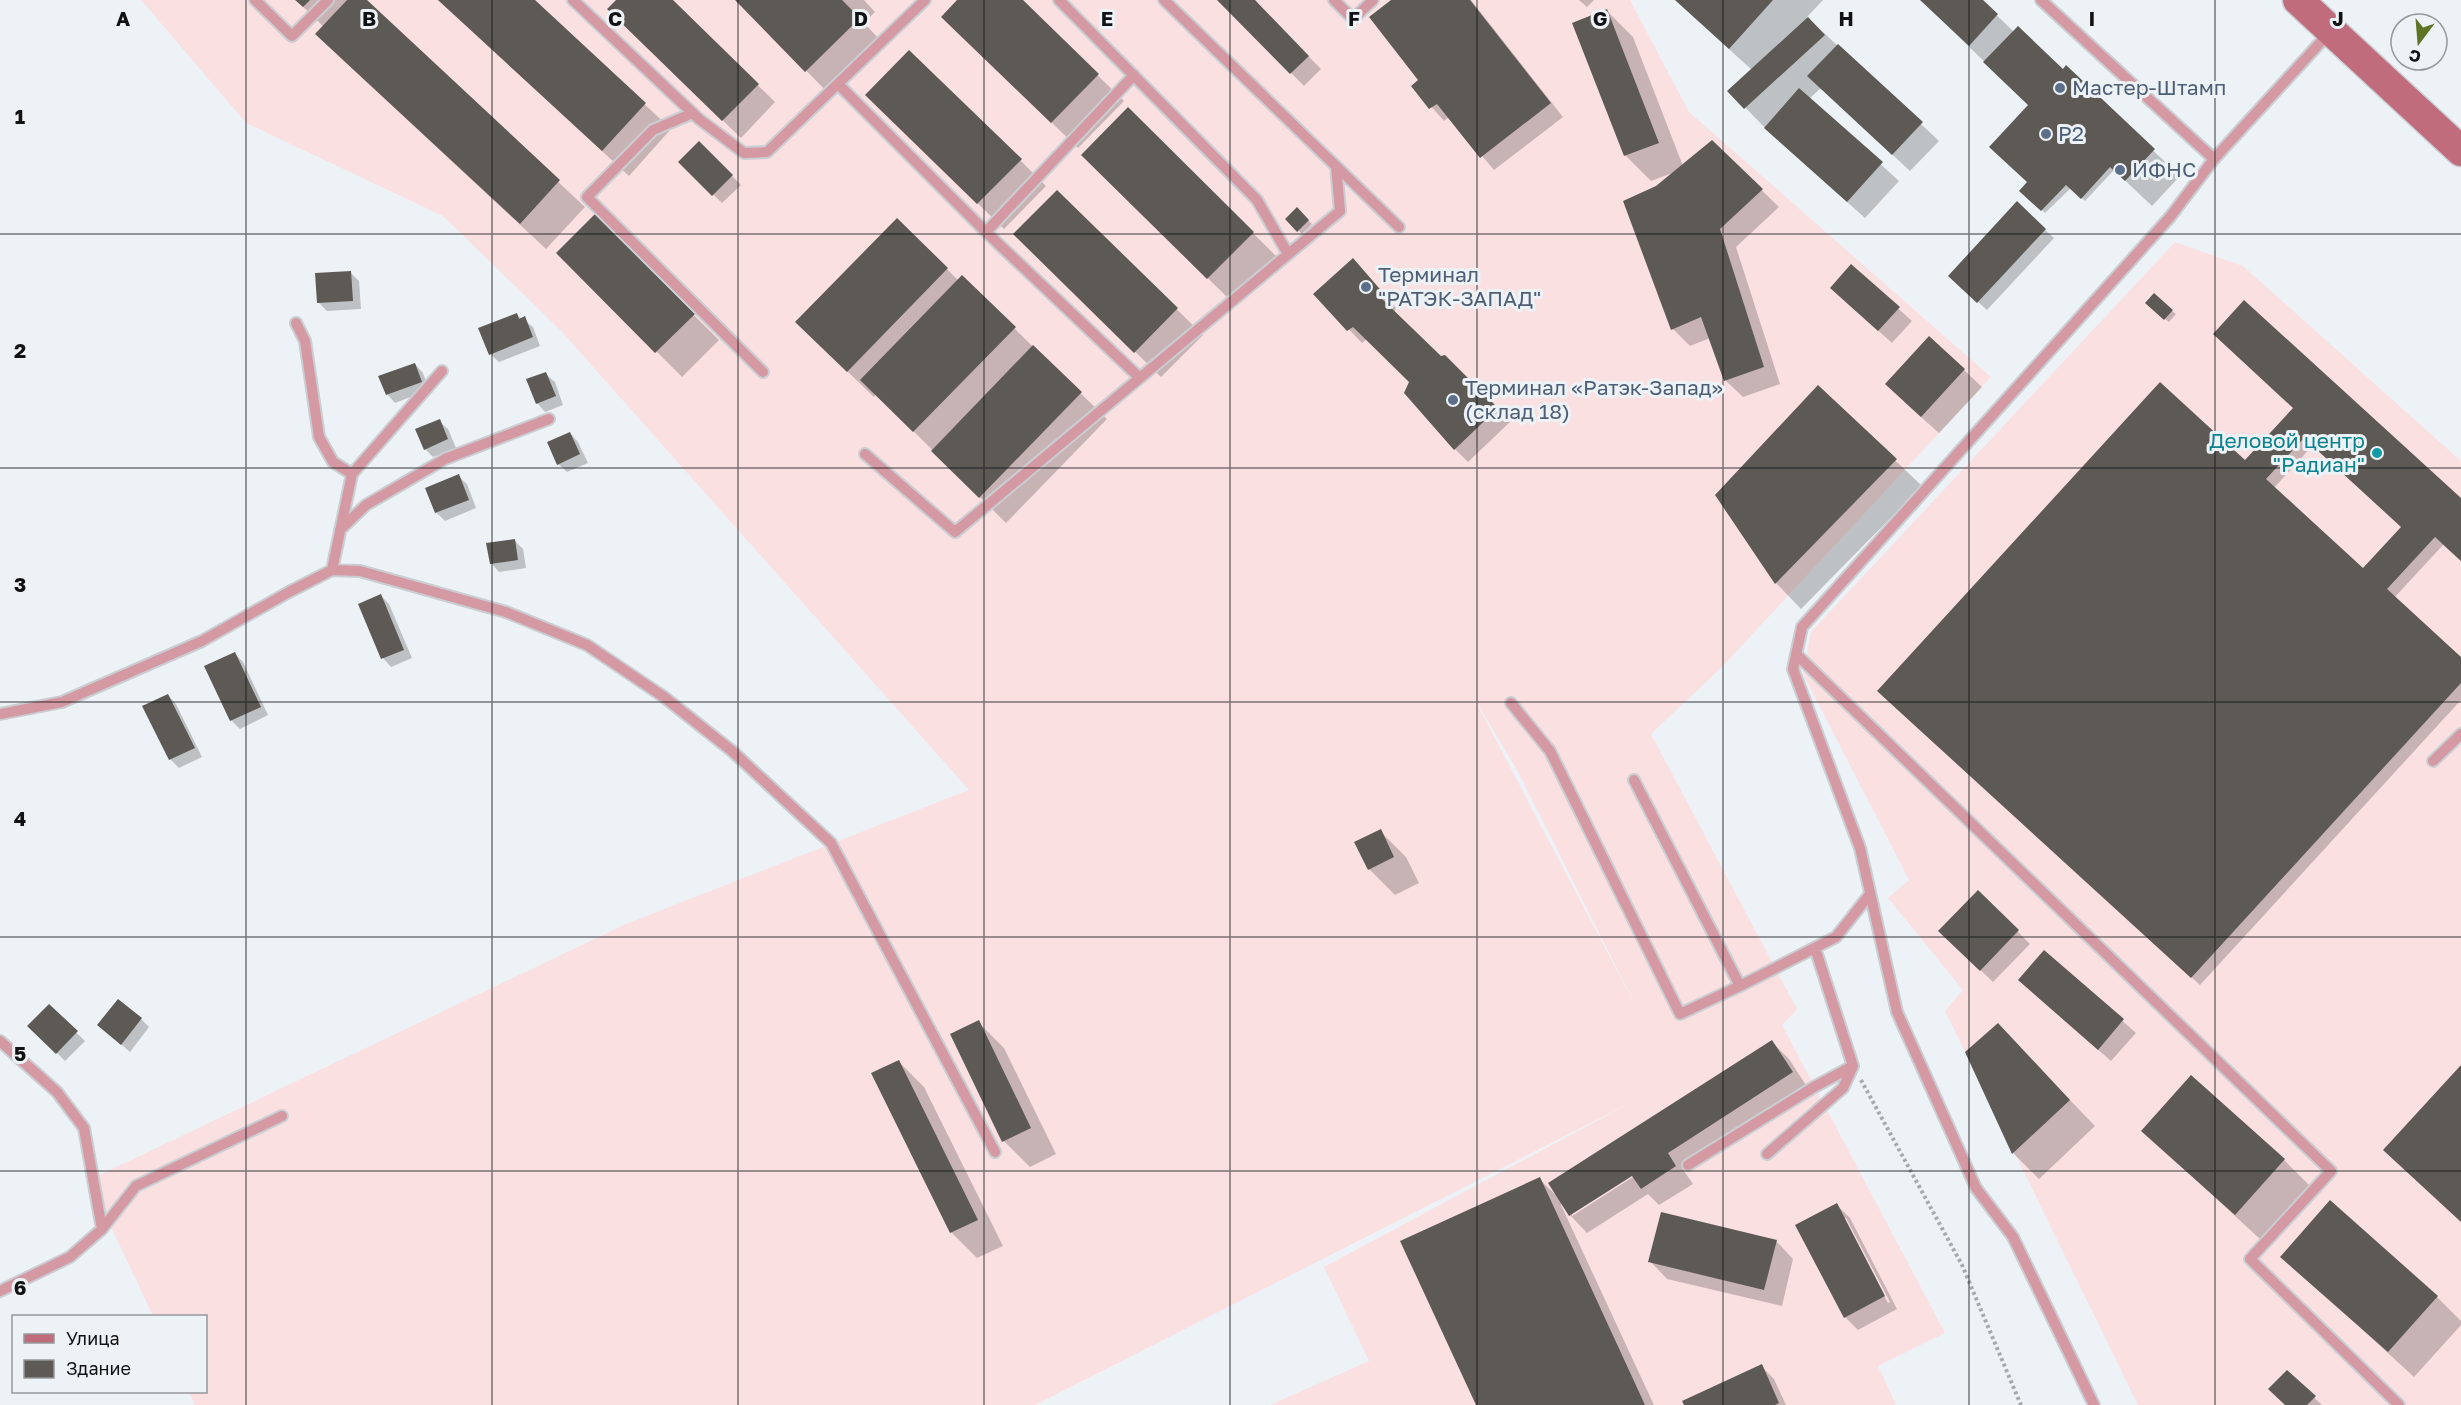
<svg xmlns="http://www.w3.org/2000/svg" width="2461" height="1405" font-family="'Golos Text',sans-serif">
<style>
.industrial{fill:#fbe0e2;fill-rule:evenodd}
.shadow{fill:#0003;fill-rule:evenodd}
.building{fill:#5d5a56;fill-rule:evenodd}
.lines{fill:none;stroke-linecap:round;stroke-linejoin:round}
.service-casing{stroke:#caced2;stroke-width:14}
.secondary-casing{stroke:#caced2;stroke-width:33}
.path{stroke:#a6aaad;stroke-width:4;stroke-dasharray:3 3;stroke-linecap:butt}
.service{stroke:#d499a2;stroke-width:10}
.secondary{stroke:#c16c7c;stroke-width:30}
.grid{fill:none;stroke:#111214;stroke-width:1.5;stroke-opacity:0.55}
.service-dot{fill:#5c6f8a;stroke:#edf2f6;stroke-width:2}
.culture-dot{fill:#0f9aa8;stroke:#edf2f6;stroke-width:2}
.labels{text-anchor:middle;stroke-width:6;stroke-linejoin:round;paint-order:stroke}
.service-label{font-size:21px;fill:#4e5e75;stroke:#edf2f6;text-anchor:start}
.culture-label{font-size:21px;fill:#0d838f;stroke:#edf2f6;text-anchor:end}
.grid-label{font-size:20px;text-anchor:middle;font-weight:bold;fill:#111214;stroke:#edf2f6;stroke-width:6;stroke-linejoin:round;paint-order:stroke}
</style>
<rect width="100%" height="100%" fill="#edf2f6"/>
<path class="industrial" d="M141,0H1630L1689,112L1991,377L1721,668L1651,734L1797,1009L1782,1025L1945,1333L1878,1366L1896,1405H1270L1369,1361L1324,1267L1634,1101L1035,1405H195L189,1392H206V1316H153L89,1180L626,924L969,790L562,332L443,216L246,123ZM1477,703L1517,770L1642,1018L1477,704Z
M2175,242L2243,266L2461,461V1405H2138L1945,1011L1963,990L1888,898L1909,880L1803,674L1811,632Z"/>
<path class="shadow" d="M296,0H364L585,207L546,249L343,60L324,27Z
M438,0H533L671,129L629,176Z
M618,0H671L775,102L741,138L626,27Z
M737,0H864L875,12L864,23L885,45L832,97Z
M960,0H1020L1124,101L1078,148L969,43Z
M1219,0H1253L1321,69L1304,86Z
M1394,0H1471L1563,117L1494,170L1449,117L1444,121L1413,86L1420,81Z
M1579,0H1594L1587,7Z
M1675,0H1823L1807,17L1939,141L1910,171L1821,88L1809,99L1899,181L1865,218L1771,134L1729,91L1752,70Z
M1921,0H1981L2014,32L2063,71L2066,68L2180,176L2152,206L2114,170L2085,201L2071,188L2045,213L2021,190L2028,183L2030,106Z
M1607,11L1633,37L1683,166L1712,142L1779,207L1736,247L1780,384L1743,397L1725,380L1710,338L1690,346L1673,329L1657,188L1675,172L1651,181L1625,155Z
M1128,109L1279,259L1234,304L1083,155Z
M893,121L1020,160L1046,186L1004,229Z
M699,143L741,185L722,203L680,162Z
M1057,192L1203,335L1161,377L1041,260Z
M1297,209L1312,224L1302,234L1287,219Z
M595,217L719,340L682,377L558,253Z
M897,220L959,281L962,277L1107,419L1006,523L876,394L874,397L823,348Z
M2045,230L2054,238L1987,310L1958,284Z
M1851,266L1912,321L1892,343L1845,301Z
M350,272L359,281L361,309L327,311L318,302Z
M1366,273L1396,308L1394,313L1441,358L1445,357L1510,422L1468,462L1455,449L1411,381L1367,339L1362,343L1315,294Z
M2151,307L2172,311L2176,314L2169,322Z
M517,315L533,327L540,346L499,362L490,354Z
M2215,334L2461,500V561L2443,545L2394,598L2461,659V700L2200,985L1887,700L2245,462L2294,408ZM2313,445L2403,527L2364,570L2274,488Z
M415,364L423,373L429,390L395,403L387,394Z
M1964,370L1982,387L1939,433L1904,402Z
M546,374L555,382L563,405L545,412L537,403Z
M1818,387L1922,486L1801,609L1776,583L1717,495Z
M439,421L448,429L456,448L433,457L425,449Z
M570,433L578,442L588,463L567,472L558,464Z
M458,476L467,484L476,508L445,521L436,512Z
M515,541L523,549L526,568L499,572L491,563Z
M381,596L389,604L412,658L391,667L383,658Z
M235,654L243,662L268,715L240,729L231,720L206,667Z
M168,695L176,704L202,757L179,768L170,759L144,707Z
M1380,831L1406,857L1419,883L1395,895L1369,869Z
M1978,892L2030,944L1993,982L1940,931Z
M2045,952L2136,1033L2111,1061L2033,993Z
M49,1006L85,1041L65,1061L30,1026Z
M141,1019L149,1027L130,1052L99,1025Z
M978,1022L1004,1048L1056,1154L1030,1167L1004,1141Z
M1772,1042L1789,1059L1809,1090L1684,1171L1693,1184L1659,1205L1648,1194L1587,1233L1570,1215L1562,1204L1561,1205L1654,1405H1478L1539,1179L1555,1194ZM1638,1170L1639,1173L1572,1216V1212Z
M2023,1051L2095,1126L2039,1179L2014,1154L1967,1053Z
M898,1061L924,1087L1003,1246L977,1258L952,1233L873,1074Z
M2143,1131L2284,1160L2310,1186L2261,1240Z
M1837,1205L1850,1218L1897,1309L1858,1330L1845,1317ZM1843,1218H1846L1890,1302L1888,1303Z
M1776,1241L1793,1259L1782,1306L1667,1279L1650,1261Z
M2282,1256L2437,1297L2461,1321V1325L2414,1377Z
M1761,1366L1774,1379L1786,1405H1686Z
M2287,1372L2322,1405H2286Z"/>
<path class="building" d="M295,0H310L303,7Z
M347,0H367L560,180L520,224L315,34Z
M438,0H535L646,103L602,151Z
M616,0H673L759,84L722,121L607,9Z
M735,0H842L860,18L805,72Z
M957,0H1023L1099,74L1051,123L941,17Z
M1217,0H1255L1309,56L1290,74Z
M1391,0H1470L1551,103L1480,158L1437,104L1429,109L1411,86L1418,80L1369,17Z
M1675,0H1773L1729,49Z
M1920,0H1983L1998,14L1969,46Z
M1607,9L1659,143L1624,156L1572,23Z
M1808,17L1825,35L1744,109L1727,91Z
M2018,26L2063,69L2066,65L2155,149L2125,181L2110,167L2081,199L2066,185L2041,211L2019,191L2027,182L1989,147L2028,105L1983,62Z
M1838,44L1923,122L1892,155L1807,76Z
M909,50L1022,159L977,204L865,95Z
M1799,88L1883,162L1847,202L1764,128Z
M1128,107L1254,232L1207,279L1081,155Z
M1712,140L1763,189L1720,229L1764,367L1724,381L1701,317L1671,330L1623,201L1656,186Z
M699,141L733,175L712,196L678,162Z
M1057,190L1178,308L1134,353L1013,234Z
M2017,201L2046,229L1977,303L1948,276Z
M1297,207L1309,220L1297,232L1285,219Z
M595,214L695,314L655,353L556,253Z
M897,218L948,268L847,372L795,322Z
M1353,258L1384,294L1382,299L1441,356L1445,355L1498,408L1454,450L1404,393L1409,382L1353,327L1347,331L1313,294Z
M1851,264L1900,307L1878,331L1830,288Z
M351,271L353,301L317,303L315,273Z
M962,275L1016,327L913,432L860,380Z
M2154,293L2173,310L2164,320L2145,303Z
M2244,300L2461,498V561L2435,537L2387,589L2461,657V683L2191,978L1877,691L2160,382L2245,460L2293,408L2213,334ZM2304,438L2401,527L2363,568L2266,479Z
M517,313L519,319L525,316L533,337L489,355L478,328Z
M1929,336L1965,369L1921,417L1885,384Z
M1033,345L1082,392L979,498L931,451Z
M415,363L422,382L386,395L378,376Z
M546,372L556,396L536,404L526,379Z
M1818,385L1897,459L1775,584L1715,495Z
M440,419L448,439L424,450L415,429Z
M570,432L580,454L557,465L547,442Z
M459,474L469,500L435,513L425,488Z
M515,539L518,560L490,564L486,543Z
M381,594L404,650L381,659L358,604Z
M235,652L261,707L230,721L204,666Z
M168,694L195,748L169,760L142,706Z
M1381,829L1394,857L1368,870L1354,842Z
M1978,890L2019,930L1980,971L1938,931Z
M2044,950L2124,1019L2098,1050L2018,980Z
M118,999L142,1018L121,1045L97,1025Z
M49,1004L78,1031L56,1054L27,1026Z
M979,1020L1031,1128L1002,1142L950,1034Z
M1998,1023L2070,1100L2012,1154L1965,1052Z
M1772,1040L1793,1072L1668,1153L1676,1166L1641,1189L1632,1176L1569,1216L1548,1183Z
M899,1060L978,1220L950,1233L871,1073Z
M2461,1065V1222L2383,1150Z
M2191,1075L2285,1159L2235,1215L2141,1131Z
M1540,1177L1645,1405H1476L1400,1241Z
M2330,1200L2438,1296L2388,1352L2280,1257Z
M1837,1203L1885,1296L1844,1318L1795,1225Z
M1661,1212L1777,1240L1764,1290L1648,1262Z
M1762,1364L1779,1403L1775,1405H1684L1682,1401Z
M2287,1370L2316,1396L2307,1405H2285L2268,1389Z"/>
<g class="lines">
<defs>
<path id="service" d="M255,0L292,36L328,0
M573,0L699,119L744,153L767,152L925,0
M1059,0L1257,200L1288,254
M1164,0L1399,227
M1334,0L1353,19L1373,0
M2041,0L2214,159
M839,85L986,232L1140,378
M693,113L653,130L587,197L763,372
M986,232L1134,75
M296,323L305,341L319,437L333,462L352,474
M865,454L955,532L1340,211L1336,166
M340,530L366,505L445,459L549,419
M332,570L352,474L442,371
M1796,654L2331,1171L2250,1259L2399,1405
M1511,703L1550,751L1680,1014L1740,986L1836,937L1870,894
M0,714L62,702L202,641L289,592L332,570L360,571L506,612L587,645L664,697L732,751L831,843L995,1152
M2433,761L2461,734
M1634,780L1740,986
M0,1041L57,1092L84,1128L102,1229
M1767,1154L1843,1088L1853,1066L1815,948
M1688,1165L1814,1087L1853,1066
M0,1291L70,1257L102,1229L136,1186L282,1116
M2094,1405L2013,1237L1976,1188L1897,1012L1860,848L1793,669L1802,627L2170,217L2214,159L2329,33"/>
<path id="secondary" d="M2298,0L2461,151"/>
</defs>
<use href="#service" class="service-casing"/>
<use href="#secondary" class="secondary-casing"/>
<path class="path" d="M1861,1080L1962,1265L2021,1405"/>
<use href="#service" class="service"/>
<use href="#secondary" class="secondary"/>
</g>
<path class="grid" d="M246,0V1405M492,0V1405M738,0V1405M984,0V1405M1230,0V1405M1477,0V1405M1723,0V1405M1969,0V1405M2215,0V1405M0,234H2461M0,468H2461M0,702H2461M0,937H2461M0,1171H2461"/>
<g class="service-dot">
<circle cx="2060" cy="88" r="6"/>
<circle cx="2046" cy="134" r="6"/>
<circle cx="2120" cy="170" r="6"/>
<circle cx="1366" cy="287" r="6"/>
<circle cx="1453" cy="400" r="6"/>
</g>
<circle class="culture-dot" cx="2377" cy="453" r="6"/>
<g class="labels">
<g class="service-label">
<text x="2072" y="95">Мастер-Штамп</text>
<text x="2058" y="141">Р2</text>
<text x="2132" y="177">ИФНС</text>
<text x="1378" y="282">Терминал<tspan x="1378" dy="24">"РАТЭК-ЗАПАД"</tspan></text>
<text x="1465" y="395">Терминал «Ратэк-Запад»<tspan x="1465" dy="24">(склад 18)</tspan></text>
</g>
<g class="culture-label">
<text x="2365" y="448">Деловой центр<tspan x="2365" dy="24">"Радиан"</tspan></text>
</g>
</g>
<g class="grid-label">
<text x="123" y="26">A</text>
<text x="369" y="26">B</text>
<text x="615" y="26">C</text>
<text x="861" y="26">D</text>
<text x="1107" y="26">E</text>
<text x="1354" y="26">F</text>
<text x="1600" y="26">G</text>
<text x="1846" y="26">H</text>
<text x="2092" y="26">I</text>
<text x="2338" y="26">J</text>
<text x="20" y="124">1</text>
<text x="20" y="358">2</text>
<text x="20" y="592">3</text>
<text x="20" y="826">4</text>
<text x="20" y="1061">5</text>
<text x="20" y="1295">6</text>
</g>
<rect x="12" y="1315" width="195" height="78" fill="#edf2f6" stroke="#95989c" stroke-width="1.5"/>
<rect x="24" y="1334" width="30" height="9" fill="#c16c7c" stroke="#95989c" stroke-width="1.5"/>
<text x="66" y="1345" font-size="18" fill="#111214">Улица</text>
<rect x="24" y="1360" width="30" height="18" fill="#5d5a56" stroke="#95989c" stroke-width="1.5"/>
<text x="66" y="1375" font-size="18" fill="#111214">Здание</text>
<g transform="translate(2419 42) rotate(196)"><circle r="28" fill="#edf2f6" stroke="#95989c" stroke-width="1.5"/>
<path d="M0-4.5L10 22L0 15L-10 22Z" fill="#5e7323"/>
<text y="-9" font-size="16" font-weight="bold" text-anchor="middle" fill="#111214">С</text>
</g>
</svg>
